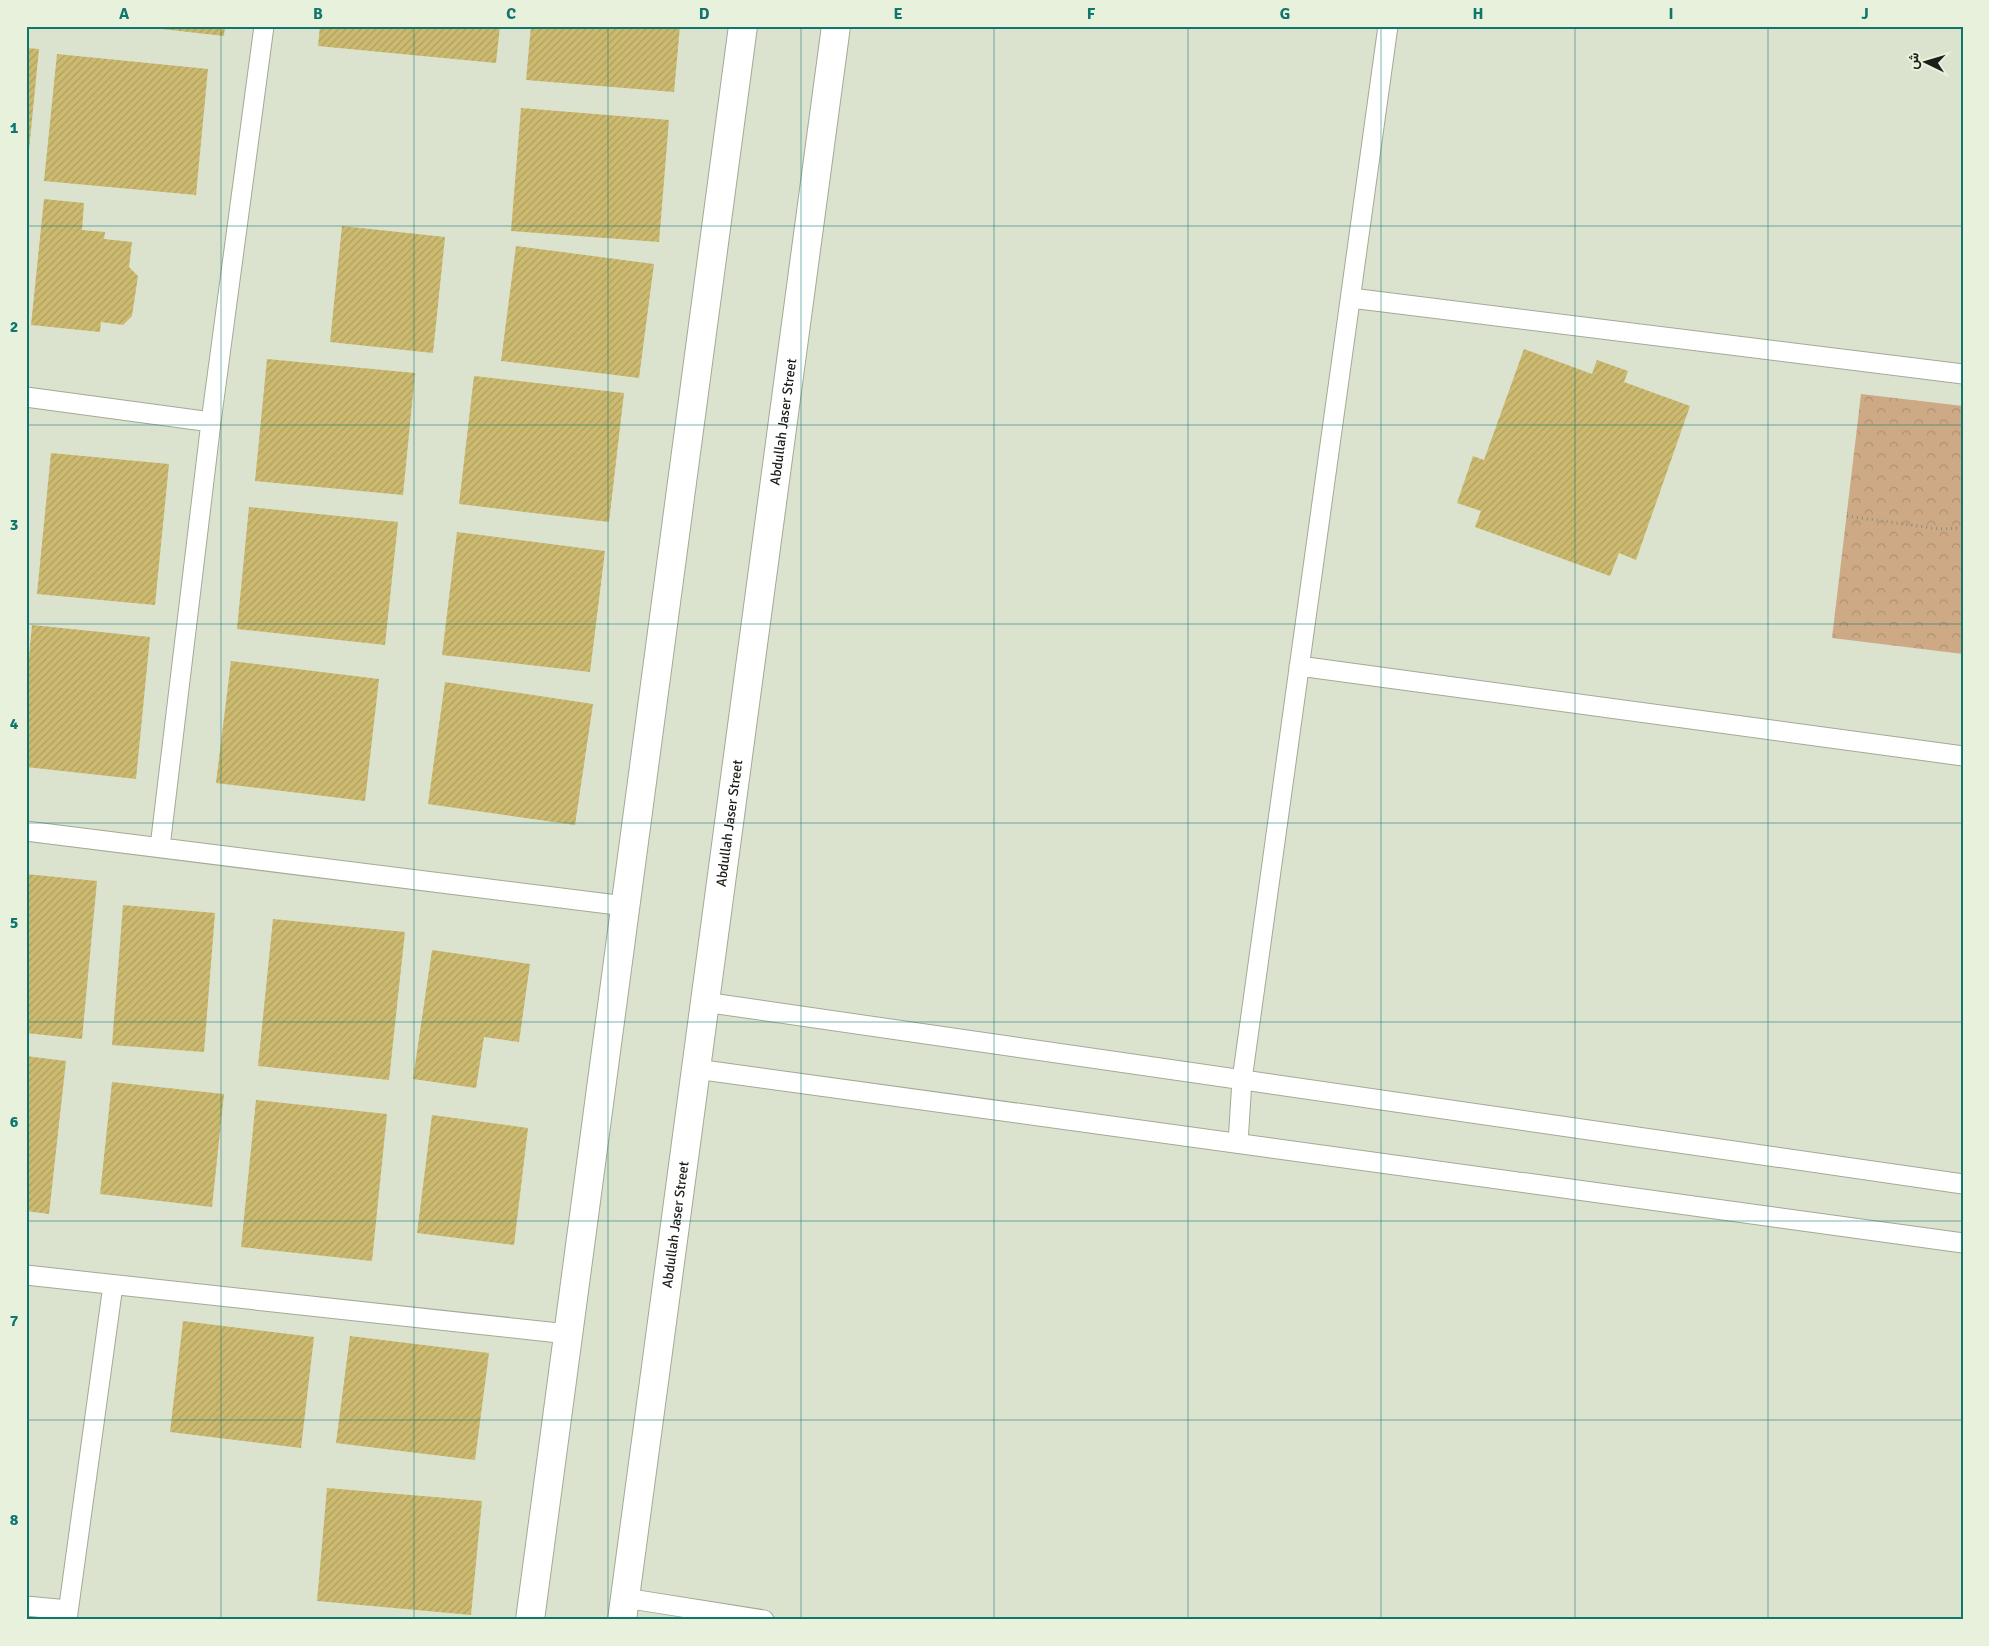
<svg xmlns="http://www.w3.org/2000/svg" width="1989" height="1646" font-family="Signika,Vazirmatn,sans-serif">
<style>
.park{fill:url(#park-crowns)}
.building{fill:url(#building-hatch)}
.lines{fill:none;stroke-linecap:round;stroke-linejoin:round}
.service-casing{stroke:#a2aa96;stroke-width:21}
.minor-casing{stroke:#a2aa96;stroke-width:30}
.path{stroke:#898f80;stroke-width:3;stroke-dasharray:1 4;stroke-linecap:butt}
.service{stroke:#fff;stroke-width:19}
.minor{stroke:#fff;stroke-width:28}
.grid{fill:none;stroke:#0f766e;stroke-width:1;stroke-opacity:0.55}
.labels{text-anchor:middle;stroke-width:4;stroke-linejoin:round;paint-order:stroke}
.street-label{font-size:14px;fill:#1c1f18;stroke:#e8f1dc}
.neatline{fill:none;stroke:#0f766e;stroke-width:2}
.grid-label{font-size:16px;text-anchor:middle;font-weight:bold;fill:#0f766e}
</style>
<defs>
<pattern id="park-crowns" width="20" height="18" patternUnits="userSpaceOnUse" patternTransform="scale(1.25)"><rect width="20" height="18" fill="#cea985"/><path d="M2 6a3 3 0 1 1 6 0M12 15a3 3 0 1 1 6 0" fill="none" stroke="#b09172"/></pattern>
<pattern id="building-hatch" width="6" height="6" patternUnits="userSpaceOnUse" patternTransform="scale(1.25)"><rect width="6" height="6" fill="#ccba70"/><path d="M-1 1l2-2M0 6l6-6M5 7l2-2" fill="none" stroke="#af9f60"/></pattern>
</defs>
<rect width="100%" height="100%" fill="#dbe3cf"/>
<path class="park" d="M1861,394L1963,406V654L1832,638Z"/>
<path class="building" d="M135,26H225L224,36Z
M320,26H500L496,63L318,46Z
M531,26H680L674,92L526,80Z
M26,48L39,49L28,160H26Z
M57,54L208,69L196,195L44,181Z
M521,108L669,120L659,242L511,231Z
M44,199L84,203L82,230L105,232L104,239L132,242L129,267L138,276L132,316L123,325L101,322L100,332L31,325Z
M342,226L445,237L433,353L330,342Z
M516,246L654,264L639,378L501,361Z
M1524,349L1592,374L1597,360L1628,371L1624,382L1690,406L1636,560L1619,553L1610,576L1475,527L1481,511L1457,503L1473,456L1484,460Z
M267,359L415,373L403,495L255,481Z
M474,376L624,393L609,522L459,504Z
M51,453L169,464L155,605L37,594Z
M249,507L398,522L385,645L237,629Z
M457,532L605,551L590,672L442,655Z
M32,625L150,637L136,779L26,767V688Z
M231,661L379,679L365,801L216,783Z
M445,682L593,704L575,825L428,804Z
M26,874L97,881L82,1039L26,1033Z
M123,905L215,913L204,1052L112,1045Z
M273,919L405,932L389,1080L258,1066Z
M432,950L530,964L519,1042L484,1037L476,1088L413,1079Z
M26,1056L66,1061L49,1214L26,1211Z
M112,1082L224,1094L212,1207L100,1194Z
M256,1100L387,1114L372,1261L241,1247Z
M432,1115L528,1128L514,1245L417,1233Z
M183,1321L314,1337L301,1448L170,1432Z
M350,1336L489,1353L475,1460L336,1443Z
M327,1488L482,1501L471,1615L317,1601Z"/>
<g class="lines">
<defs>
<path id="service" d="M1351,298L1963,374
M26,397L211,422
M1299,666L1963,756
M26,831L625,906
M160,847L211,422L264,26
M704,1002L1963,1184
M696,1069L1963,1243
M1238,1143L1242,1080L1388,26
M26,1275L568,1334
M625,1598L764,1620
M26,1606L68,1610
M67,1620L113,1285"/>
<g id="minor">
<path d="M530,1620L743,26"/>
<path id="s1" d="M622,1620L836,26"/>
</g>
</defs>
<use href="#service" class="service-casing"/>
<use href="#minor" class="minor-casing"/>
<path class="path" d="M1847,516L1939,529L1963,528"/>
<use href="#service" class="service"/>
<use href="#minor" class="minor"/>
</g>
<path class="grid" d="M221,26V1620M414,26V1620M608,26V1620M801,26V1620M994,26V1620M1188,26V1620M1381,26V1620M1575,26V1620M1768,26V1620M26,226H1963M26,425H1963M26,624H1963M26,823H1963M26,1022H1963M26,1221H1963M26,1420H1963"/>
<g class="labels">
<g class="street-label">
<text dy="5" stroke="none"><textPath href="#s1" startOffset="1209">Abdullah Jaser Street</textPath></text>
<text dy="5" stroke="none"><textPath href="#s1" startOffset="804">Abdullah Jaser Street</textPath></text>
<text dy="5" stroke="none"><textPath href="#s1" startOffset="399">Abdullah Jaser Street</textPath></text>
</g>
</g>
<rect width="1989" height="1646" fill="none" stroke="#e8f1dc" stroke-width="55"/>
<g transform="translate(1926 62) rotate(275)" stroke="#e8f1dc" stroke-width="4" paint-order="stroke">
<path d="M0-4L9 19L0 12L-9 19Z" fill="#1c1f18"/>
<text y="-8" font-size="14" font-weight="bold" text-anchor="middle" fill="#1c1f18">ش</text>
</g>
<rect x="28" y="28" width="1934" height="1590" class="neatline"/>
<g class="grid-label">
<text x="124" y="19">A</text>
<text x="318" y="19">B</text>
<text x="511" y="19">C</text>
<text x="704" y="19">D</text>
<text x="898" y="19">E</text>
<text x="1091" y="19">F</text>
<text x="1285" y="19">G</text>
<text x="1478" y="19">H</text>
<text x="1671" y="19">I</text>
<text x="1865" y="19">J</text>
<text x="14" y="133">1</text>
<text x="14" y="332">2</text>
<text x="14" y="530">3</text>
<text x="14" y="729">4</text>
<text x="14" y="928">5</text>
<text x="14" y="1127">6</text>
<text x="14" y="1326">7</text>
<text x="14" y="1525">8</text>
</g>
</svg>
